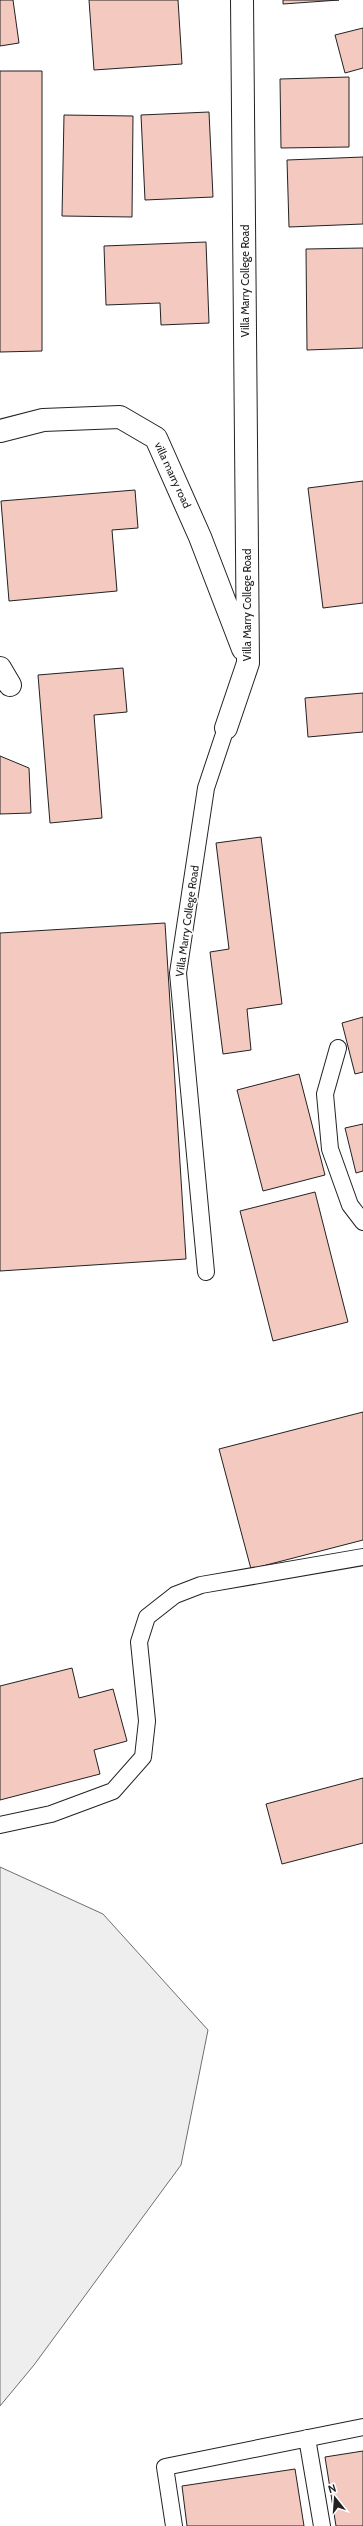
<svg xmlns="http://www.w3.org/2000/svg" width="363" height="2526" font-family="Cabin,sans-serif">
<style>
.green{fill:#eee;stroke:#6f6f6f}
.building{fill:#f3c9c0;stroke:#222}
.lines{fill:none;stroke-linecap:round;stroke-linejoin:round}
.lane-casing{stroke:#222;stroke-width:18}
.street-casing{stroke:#222;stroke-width:24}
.lane{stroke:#fff;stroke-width:16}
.street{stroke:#fff;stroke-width:22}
.labels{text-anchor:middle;stroke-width:3;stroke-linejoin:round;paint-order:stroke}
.street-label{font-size:11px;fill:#222;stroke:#fff}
</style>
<rect width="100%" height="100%" fill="#fff"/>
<path class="green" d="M0,1867L103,1914L208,2030L181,2165L34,2365L0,2406Z"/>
<path class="building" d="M0,0H13L19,43L0,46Z
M89,0H178L182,64L94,70Z
M283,0H339L283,4Z
M363,28V68L345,73L335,35Z
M0,71H42V351L0,352Z
M349,77V147L281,148L280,79Z
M209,112L213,197L145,200L141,115Z
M64,115L133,116L132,217L62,216Z
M363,157V224L289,227L287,160Z
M206,242L209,323L161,325L160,303L106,305L104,246Z
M363,248V348L307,350L306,249Z
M363,481V603L323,608L308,488Z
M135,490L138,528L112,530L117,591L9,601L1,501Z
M123,668L127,712L94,715L102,818L50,823L38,675Z
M363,693V732L308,737L305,698Z
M0,756L29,768L31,813L0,814Z
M261,837L282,1004L247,1009L251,1050L223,1054L210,952L229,949L216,843Z
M165,923L186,1259L0,1271V933Z
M363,1017V1072L355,1074L342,1023Z
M299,1074L325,1175L263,1191L237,1090Z
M363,1124V1171L356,1173L345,1128Z
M315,1192L348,1322L273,1341L240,1211Z
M363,1412V1540L251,1569L219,1449Z
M72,1668L79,1698L113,1689L127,1741L94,1750L100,1774L0,1800V1686Z
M363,1778V1843L282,1864L266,1804Z
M363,2451V2526H336L325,2457Z
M295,2469L304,2526H187L182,2486Z"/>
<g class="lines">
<defs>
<path id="lane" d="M338,1048L325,1094L330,1149L350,1205L363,1222
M206,1272L178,973L206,788L226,728
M0,1825L51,1814L113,1791L143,1757L147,1721L139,1642L147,1617L175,1595L201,1585L363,1557
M307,2438L322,2526
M174,2526L165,2467L363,2427"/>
<path id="street" d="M0,431L43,420L120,417L156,438L200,537L243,649
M0,668L10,685
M226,728L248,663L242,0"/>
</defs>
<use href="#lane" class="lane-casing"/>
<use href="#street" class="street-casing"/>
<use href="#lane" class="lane"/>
<use href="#street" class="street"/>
</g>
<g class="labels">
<g class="street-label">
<text transform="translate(245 281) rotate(-90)" y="4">Villa Marry College Road</text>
<text transform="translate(173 475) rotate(65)" y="4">villa marry road</text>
<text transform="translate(247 605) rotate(-90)" y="4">Villa Marry College Road</text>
<text transform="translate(187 921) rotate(-82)" y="4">Villa Marry College Road</text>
</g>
</g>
<g transform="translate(335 2498) rotate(343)" stroke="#ffffff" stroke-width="3" paint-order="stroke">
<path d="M0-3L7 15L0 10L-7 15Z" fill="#222222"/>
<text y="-6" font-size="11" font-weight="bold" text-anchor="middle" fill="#222222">N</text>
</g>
</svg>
